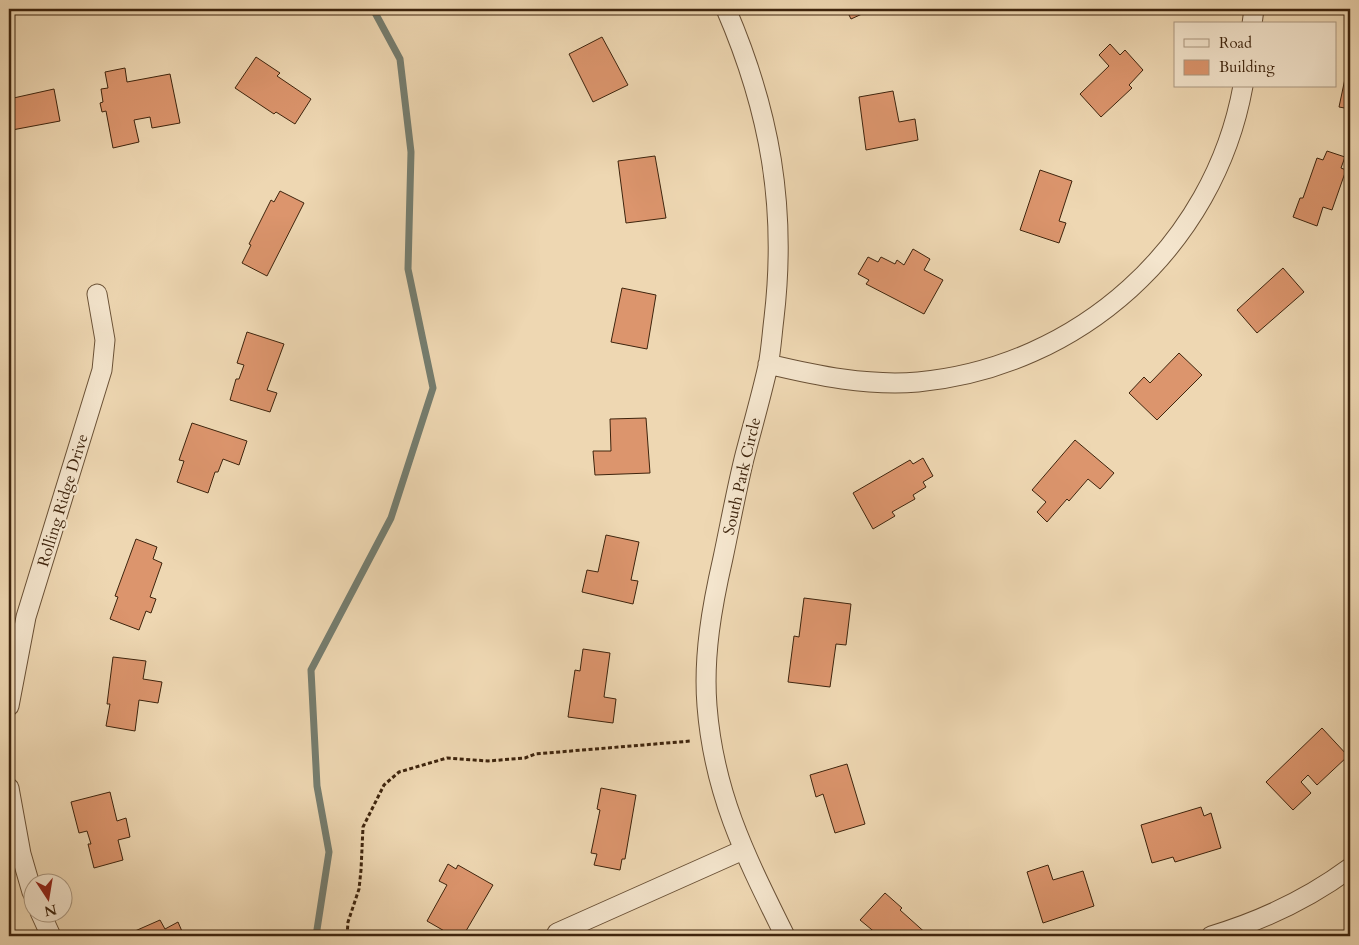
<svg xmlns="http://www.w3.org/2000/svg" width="1359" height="945" font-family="Cardo,serif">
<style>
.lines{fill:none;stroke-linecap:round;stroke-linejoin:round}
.stream{stroke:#757d6f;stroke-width:7}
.building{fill:#dc956d;stroke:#3e240d}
.street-casing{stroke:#6a5136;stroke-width:21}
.path{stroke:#3e240d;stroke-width:3;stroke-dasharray:4 2.5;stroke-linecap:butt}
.street{stroke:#f4e5cd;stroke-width:19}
.labels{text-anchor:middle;stroke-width:4.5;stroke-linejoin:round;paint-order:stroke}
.street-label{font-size:16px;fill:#3e240d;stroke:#f4e5cd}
</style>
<rect width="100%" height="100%" fill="#eed7b2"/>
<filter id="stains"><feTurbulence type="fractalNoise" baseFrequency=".004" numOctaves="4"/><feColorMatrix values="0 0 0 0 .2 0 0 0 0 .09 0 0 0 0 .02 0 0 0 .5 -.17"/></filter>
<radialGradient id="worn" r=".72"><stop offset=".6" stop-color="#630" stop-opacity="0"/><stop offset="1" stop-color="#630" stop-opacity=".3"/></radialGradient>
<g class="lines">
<path class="stream" d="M316,936L329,852L317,786L311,670L391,518L433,388L408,269L411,152L400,59L373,9"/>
</g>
<path class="building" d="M846,9H873L851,19Z
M602,37L628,85L593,102L569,54Z
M1110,44L1120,55L1125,50L1143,70L1129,85L1132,88L1101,117L1080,94L1109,66L1099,55Z
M1350,55V109L1339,107Z
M256,57L280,73L277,76L311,99L295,124L276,112L274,114L235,88Z
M125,68L127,82L170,74L180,123L152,128L150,117L134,120L139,142L113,148L106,111L102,112L100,103L103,102L101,89L108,88L105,72Z
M54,89L60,121L12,130V126L9,127V99Z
M893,91L899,122L915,119L918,140L866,150L859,97Z
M1327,151L1345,157L1341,168L1346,170L1332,210L1323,207L1317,226L1293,217L1300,198H1303L1317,158L1323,160Z
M655,156L666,218L626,223L618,161Z
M1040,170L1072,181L1059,221L1066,223L1059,243L1020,230Z
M280,191L304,203L267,276L242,263L251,245L249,244L271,200L274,202Z
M913,249L930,259L924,270L943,280L924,314L866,284L869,280L858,274L868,257L878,262L881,257L895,264L897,260L904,265Z
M1283,268L1304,292L1257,333L1237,310Z
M622,288L656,295L647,349L611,342Z
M247,332L284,344L267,390L277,393L270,412L230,400L236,379H239L244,365L237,363Z
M1179,353L1202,375L1157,420L1129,393L1144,377L1150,383Z
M646,418L650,473L595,475L593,451H611L610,419Z
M192,423L247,441L239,465L223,459L218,472H215L208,493L177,482L184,461L179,460Z
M1075,440L1114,473L1100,489L1088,479L1069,501L1067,499L1047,522L1037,512L1046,502L1032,490Z
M923,458L933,476L923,482L926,487L913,495L915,499L892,512L895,516L873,529L853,493L910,460L913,464Z
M606,535L639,542L631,580L638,581L633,604L582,592L587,570L598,572Z
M136,539L157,547L153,559L162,563L150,597L156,599L151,613L146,611L139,630L110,619L118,597L115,596Z
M804,598L851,604L846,645L836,644L830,687L788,682L794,636L799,637Z
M583,649L610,653L604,697L616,699L613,723L568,717L575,670L580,671Z
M113,657L146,661L143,679L162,682L158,703L139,700L135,731L106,726L110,704H107Z
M1322,728L1348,756L1317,785L1308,775L1301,782L1311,793L1293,810L1266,782Z
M847,764L865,824L835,833L823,794L816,797L810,775Z
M601,788L636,795L625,859H622L620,870L594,865L597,854L591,853L600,810L597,809Z
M110,792L117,821L126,818L130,837L118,840L123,860L94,868L88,844H91L87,831L79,833L71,802Z
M1201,807L1204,816L1211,813L1221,848L1175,862L1173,857L1152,863L1141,825Z
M448,864L456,869L458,865L493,885L463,936H453L427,921L447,885L439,881Z
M1048,865L1053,880L1083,871L1094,906L1043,923L1027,872Z
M885,893L902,908L900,910L929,936H875L877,934L860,920Z
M160,920L165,929L178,922L184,936H138L135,931Z"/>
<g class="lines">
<defs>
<path id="street" d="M726,9C770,111 787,207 774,318C772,334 771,351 768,366C761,397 752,428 744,459C736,492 730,525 723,558C712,606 703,656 707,706C714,795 746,857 785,936
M1252,24L1254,9
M768,364C818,376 867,386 918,382C1079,367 1214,246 1243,86
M9,706L26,617L102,370L105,340L97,294
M9,788L21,854L32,892
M40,912L51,936
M557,933L743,850
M1211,936C1261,921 1308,899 1350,868"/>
</defs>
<use href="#street" class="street-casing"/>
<path class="path" d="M347,936L348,922L359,889L361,870L363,827L384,785L399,772L447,758L488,761L525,758L535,754L691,741"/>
<use href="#street" class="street"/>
</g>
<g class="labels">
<g class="street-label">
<text transform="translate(741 476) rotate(-77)" y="6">South Park Circle</text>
<text transform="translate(62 500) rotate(-73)" y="6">Rolling Ridge Drive</text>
</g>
</g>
<rect width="1359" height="945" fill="none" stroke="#eed7b2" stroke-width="30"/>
<rect x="10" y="10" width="1339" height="925" fill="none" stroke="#3e240d" stroke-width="2.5"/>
<rect x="15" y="15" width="1329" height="915" fill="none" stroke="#3e240d"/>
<rect x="1174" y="22" width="162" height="65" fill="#f4e5cd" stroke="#ab9880"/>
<rect x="1184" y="39" width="25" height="8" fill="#f4e5cd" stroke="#ab9880"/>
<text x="1219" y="48" font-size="15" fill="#3e240d">Road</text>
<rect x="1184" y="60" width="25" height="15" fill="#dc956d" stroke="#ab9880"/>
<text x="1219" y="72" font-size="15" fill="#3e240d">Building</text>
<g transform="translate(48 898) rotate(168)"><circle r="24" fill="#f4e5cd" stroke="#ab9880"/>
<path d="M0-4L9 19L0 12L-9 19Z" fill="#8f2418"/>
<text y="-8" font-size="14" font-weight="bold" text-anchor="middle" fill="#3e240d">N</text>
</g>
<rect width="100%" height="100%" filter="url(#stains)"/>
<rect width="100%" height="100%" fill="url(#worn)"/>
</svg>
